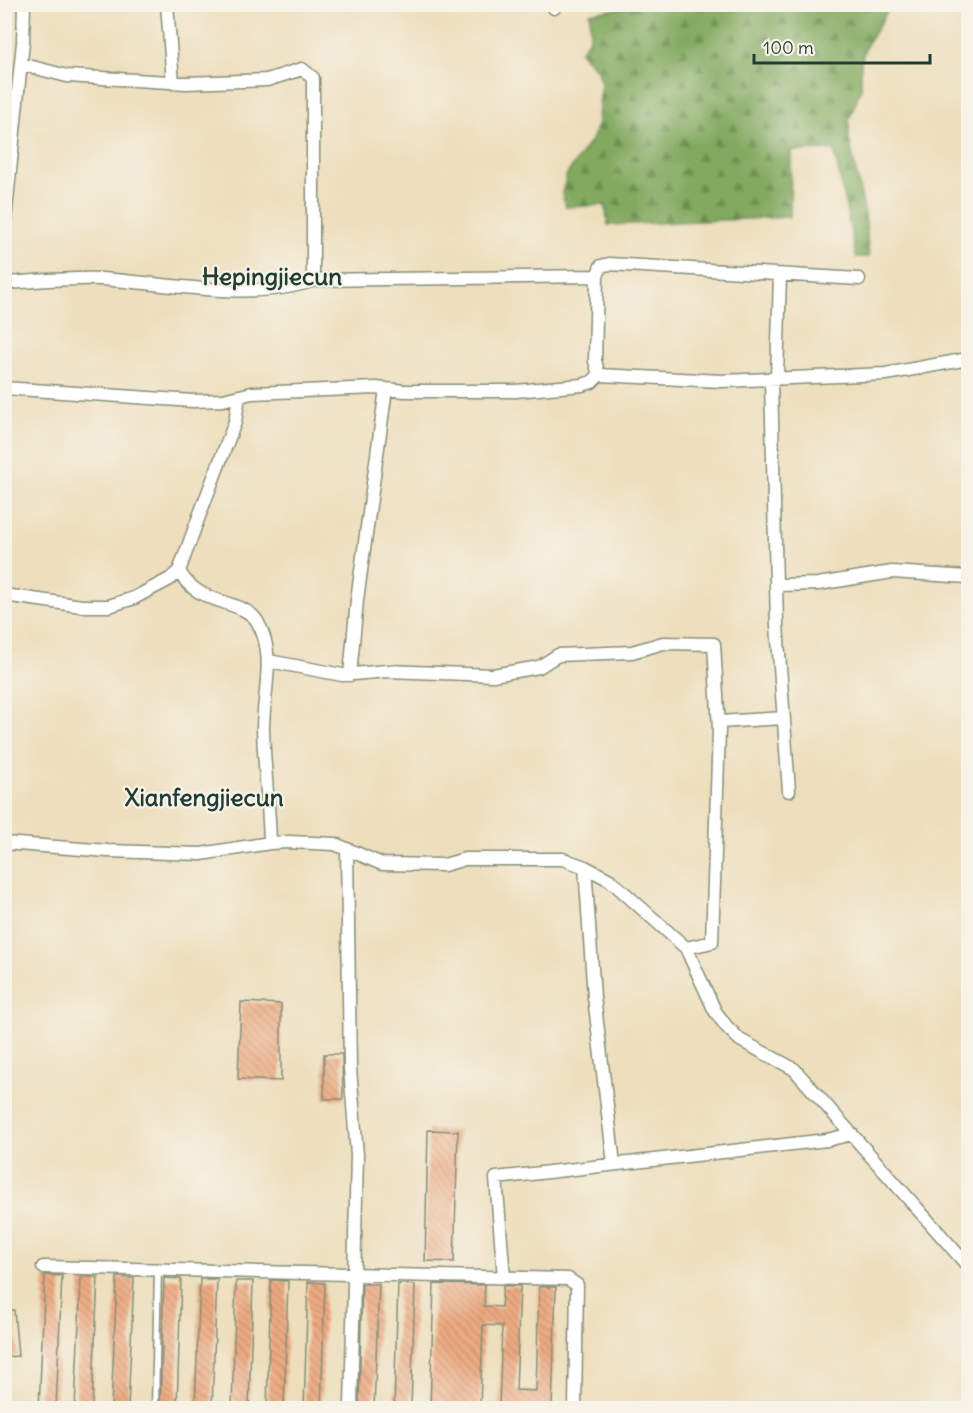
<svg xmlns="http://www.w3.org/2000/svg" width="973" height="1413" font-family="Delius,sans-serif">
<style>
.forest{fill:url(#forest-firs);stroke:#50734a;stroke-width:1.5}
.building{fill:url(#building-back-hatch)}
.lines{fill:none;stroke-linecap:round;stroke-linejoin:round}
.lane-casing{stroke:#868e78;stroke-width:9}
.street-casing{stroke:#868e78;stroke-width:15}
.lane{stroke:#fff;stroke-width:6}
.street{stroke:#fff;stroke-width:12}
.labels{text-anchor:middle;stroke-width:4.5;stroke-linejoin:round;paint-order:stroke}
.quarter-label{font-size:24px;font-weight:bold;fill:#1f3d34;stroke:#f7f3e8}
</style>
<defs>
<pattern id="forest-firs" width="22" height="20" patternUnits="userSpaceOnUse" patternTransform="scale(1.5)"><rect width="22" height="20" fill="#81a95f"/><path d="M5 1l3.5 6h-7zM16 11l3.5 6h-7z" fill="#698b4f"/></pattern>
<pattern id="building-back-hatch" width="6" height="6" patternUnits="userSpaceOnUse" patternTransform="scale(1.5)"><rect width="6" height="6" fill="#eeab82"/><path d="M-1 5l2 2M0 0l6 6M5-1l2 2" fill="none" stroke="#c08c6b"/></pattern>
</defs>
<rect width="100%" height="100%" fill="#f7f3e8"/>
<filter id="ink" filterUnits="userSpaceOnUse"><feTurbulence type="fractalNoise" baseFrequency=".0167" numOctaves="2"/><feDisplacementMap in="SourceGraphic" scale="12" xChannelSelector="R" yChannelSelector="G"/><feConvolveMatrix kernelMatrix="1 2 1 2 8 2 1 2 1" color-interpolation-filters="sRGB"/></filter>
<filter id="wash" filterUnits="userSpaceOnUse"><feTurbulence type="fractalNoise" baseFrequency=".008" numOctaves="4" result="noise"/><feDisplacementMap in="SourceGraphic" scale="24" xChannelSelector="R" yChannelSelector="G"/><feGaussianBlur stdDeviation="1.35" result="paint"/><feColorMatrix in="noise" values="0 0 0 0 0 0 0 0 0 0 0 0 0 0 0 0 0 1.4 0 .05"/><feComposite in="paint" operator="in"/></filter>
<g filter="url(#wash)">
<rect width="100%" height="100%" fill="#eddebc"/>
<path class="forest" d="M649,4L888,5V10L865,48L861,62V88L849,120V139L865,214L869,257H856L834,150L791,151L790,217L608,225L605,205L566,207L562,194L567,174L592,139L598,122L599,106L601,84L597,70L580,52L590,38V13Z"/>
<g id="blocks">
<path class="building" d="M241,1002L281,1004V1081L238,1079Z
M324,1054H342L343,1099H324Z
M428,1130L458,1131L454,1262L425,1261Z
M45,1275L62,1276L56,1408H39Z
M81,1277H98L92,1408H75Z
M117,1277L134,1278L128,1408H111Z
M164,1278L181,1279L177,1408H160Z
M200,1279H217L212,1408H195Z
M271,1280L288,1281L284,1408H267Z
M236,1281H253L249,1408H232Z
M308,1282L325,1283L321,1408H304Z
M362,1284H379L374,1408H359Z
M398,1284L415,1285L411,1408H394Z
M434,1284L485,1285L484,1306L501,1307L503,1286H520L516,1390L536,1391L539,1287H556L552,1408H499L502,1326L483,1325L480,1408H430Z
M14,1310L18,1356L4,1357V1311Z"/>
</g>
</g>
<g filter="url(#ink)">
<use href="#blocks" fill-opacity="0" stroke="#868e78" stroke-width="1.5"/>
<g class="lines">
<defs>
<path id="lane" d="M155,1408L158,1270"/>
<path id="street" d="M167,4L173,83
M554,4V8
M21,64L67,76L186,83L267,80L302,69L313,78V280
M4,230L23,42L24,4
M4,258L5,283
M4,283C37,281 69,278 101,279C167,283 251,302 315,280L597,276
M599,375L595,361L597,276L601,266L609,264L859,279
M777,378L780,275
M771,379L777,625L789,791
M4,388L193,401L223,400L252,393L376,388L405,391H516L582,385L592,382L599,375L722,381L886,374L968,359
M179,571C198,607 242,598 257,621C277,655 263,692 263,729C264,766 269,805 270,843
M778,585L818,584L892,572L968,577
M4,595L82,606H109L134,598L170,579L179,571L201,511L235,422L239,396
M269,661L342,675L387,671L493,675L539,667L558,655L632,652L663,643L714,644L719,729L712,942L686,948
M350,675L357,600L386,389
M719,722L784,718
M4,843L108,851L201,854L270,843L289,842L335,844L382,864L444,865L465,859H563L585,867L610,880L686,948L715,1011L726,1026L740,1040L794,1069L968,1266
M347,849L350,1068L357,1155L351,1408
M585,867L594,997L614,1164
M43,1267L568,1279L577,1285L575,1408
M504,1278L496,1178L827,1140L852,1134"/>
</defs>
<use href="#lane" class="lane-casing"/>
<use href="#street" class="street-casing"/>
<use href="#lane" class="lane"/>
<use href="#street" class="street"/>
</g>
</g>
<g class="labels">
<g class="quarter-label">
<text x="272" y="285">Hepingjiecun</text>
<text x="204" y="806">Xianfengjiecun</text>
</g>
</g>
<rect width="973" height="1413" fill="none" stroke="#f7f3e8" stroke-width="24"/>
<path d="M754 54v9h176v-9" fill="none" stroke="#1f3d34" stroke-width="3"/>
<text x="763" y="54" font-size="18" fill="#1f3d34" stroke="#f7f3e8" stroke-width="4.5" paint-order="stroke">100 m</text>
</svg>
